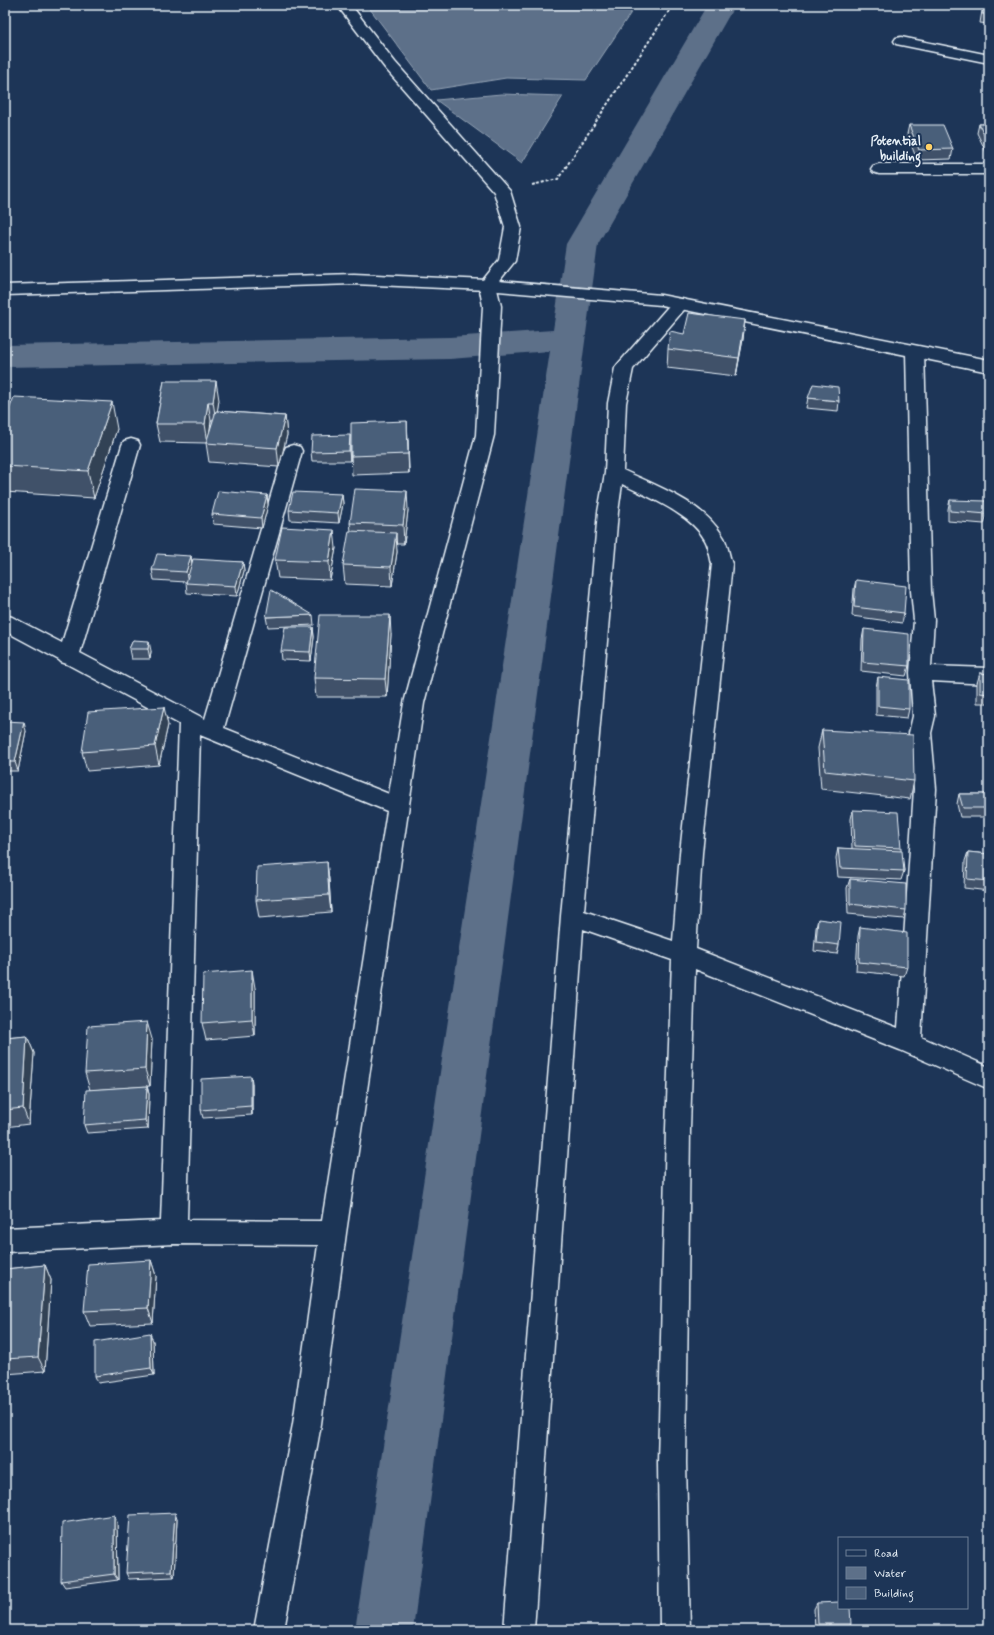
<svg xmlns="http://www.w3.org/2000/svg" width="994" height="1635" font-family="Mynerve,sans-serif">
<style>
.water{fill:#5d7089;stroke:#95a4b5}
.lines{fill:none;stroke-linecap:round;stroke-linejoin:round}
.canal{fill:#5d7089;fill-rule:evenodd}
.street-casing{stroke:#e8f1f8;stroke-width:3}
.secondary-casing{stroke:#e8f1f8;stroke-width:3}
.path{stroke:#e8f1f8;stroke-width:2;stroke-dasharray:3 2;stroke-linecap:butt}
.street{fill:#1d3557;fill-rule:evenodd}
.secondary{fill:#1d3557;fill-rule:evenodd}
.wall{fill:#3f5169;stroke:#e8f1f8;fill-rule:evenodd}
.shaded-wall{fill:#334255;stroke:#e8f1f8}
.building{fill:#495e7a;stroke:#e8f1f8}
.poi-dot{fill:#ffd166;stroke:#1d3557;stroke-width:1.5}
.labels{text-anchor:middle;stroke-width:4;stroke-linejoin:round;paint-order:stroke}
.far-poi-label{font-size:13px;font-weight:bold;fill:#e8f1f8;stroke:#1d3557;text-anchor:end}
</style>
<rect width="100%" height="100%" fill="#1d3557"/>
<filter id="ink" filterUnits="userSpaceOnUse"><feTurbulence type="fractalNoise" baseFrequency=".025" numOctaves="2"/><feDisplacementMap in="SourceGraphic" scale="8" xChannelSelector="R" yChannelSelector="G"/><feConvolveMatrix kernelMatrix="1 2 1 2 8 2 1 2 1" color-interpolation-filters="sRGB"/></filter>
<g filter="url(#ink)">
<path class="water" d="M367,5H636L586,80L506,78L431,90Z
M501,94L563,96L522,163L436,100Z"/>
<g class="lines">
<path class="canal" d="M707,5H735L598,244L413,1630H355L550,351L450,359L5,367V345L450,337L553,330L566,244Z"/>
<defs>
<path id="street" d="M337,5H351L395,62L510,191L521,227L515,261L496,285L501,306L494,435L424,703L346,1233L321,1424L284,1630H254L293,1424L318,1245L174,1244L5,1252V1228L161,1221L179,724L67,664L61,662L59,660L5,631V615L12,617L62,643L122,445L124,441L131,439L138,441L140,445L80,653L205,719L284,451L286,447L293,445L300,447L302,451L224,728L389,794L404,703L476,435L483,306L479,285L499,260L505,227L494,192L385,68ZM200,735L387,811L322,1221L187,1220Z
M901,37L989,55V63L896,44L894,41L896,38Z
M879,164H989V174H879L873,172L871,169L873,166Z
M680,299L686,300L689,304L633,369L626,403L623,470C658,487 704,502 724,538C728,546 729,555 732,564L702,853L696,949L898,1028L914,789L909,733L913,716L910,673L914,620L911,591L906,351L909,347L915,346L921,347L924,351L931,591L934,620L931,666L989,668V684L931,681L935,716L931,733L936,789L921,1037L989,1067V1089L900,1050L695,969L690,1129L686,1463L690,1630H660L658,1463L666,1129L672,960L583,929L534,1630H504L561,916L598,512L605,473L608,403L615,368L618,364L674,300ZM622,484C648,497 691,514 705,540C709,547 710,556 712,564L680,853L673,941L584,911L618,512Z"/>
<path id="secondary" d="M354,274L487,280L661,295L989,360V372L661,305L487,290L354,284L5,295V285Z"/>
</defs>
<use href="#street" class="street-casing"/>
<use href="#secondary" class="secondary-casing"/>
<path class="path" d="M532,185L558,179L673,5"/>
<use href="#street" class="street"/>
<use href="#secondary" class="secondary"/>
</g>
<path class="wall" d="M983,5H989V24L980,23Z
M979,124H989V158L977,133Z
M909,125L953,149L951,159L917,160L907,134Z
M745,320L743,339L736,376L667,368L668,349L684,334Z
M164,381L219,400L217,411L285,416L287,435L279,467L209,462L206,443L160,442L156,424ZM211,421H213L209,433Z
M808,398L839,401L838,411L806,408Z
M5,420L117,429L94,498L5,492Z
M408,440L409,473L352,475L351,456Z
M350,445V461H312L311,452Z
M342,494L343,504L339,523L290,520L289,510Z
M267,495L268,505L262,528L213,524L212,514Z
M950,500L987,514L984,524L948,521V509Z
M408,510L404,544H396L397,552L392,586L345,584L343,565L351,531L350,523Z
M336,548L330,580L278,578L275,560Z
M191,556L192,562H243L244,571L237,596L187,593L186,582L154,580L152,570Z
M856,580L904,613L902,623L852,616L854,589Z
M313,615L314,625L268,627L266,617Z
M313,627L314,637L311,661L282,660L281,651Z
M864,629L909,666L906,676L861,671L862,639Z
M391,634L387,697H316L314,678Z
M133,640L151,651L150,659H131L129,649Z
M980,673L989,674V703H977V683Z
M878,677L909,709L907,718L876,715V687Z
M5,721L26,731L18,771H5Z
M168,725L159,765L87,771L82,752Z
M822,730L914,781L910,799L821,789L818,748Z
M959,794H989V817H960L957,804Z
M853,810L901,848V851L904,871L901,880L838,877L836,858L838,848L852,849L851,819Z
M968,852L989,854V891L964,888L965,861Z
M327,862L329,880L331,912L259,918L256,900Z
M850,879L906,910L904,919L848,914L847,888Z
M818,919L839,945L837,954L814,951L816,928Z
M860,927L907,967L904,976L856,971L858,936Z
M255,988V1036L206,1040L202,1023Z
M27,1036L34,1053L29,1124L5,1127V1038Z
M152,1039L150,1086L90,1090L85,1073Z
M252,1084V1115L203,1118L201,1110Z
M147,1086L149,1094L148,1129L87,1133L84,1125Z
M151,1260L156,1276L153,1323L90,1326L84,1311Z
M45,1265L51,1280L45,1371L5,1374V1269Z
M153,1341L154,1375L98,1383L95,1376Z
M177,1519L174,1577L129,1579L126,1573Z
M117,1522L118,1580L65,1587L61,1581Z
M817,1603L851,1624L848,1630H815L814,1609Z"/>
<path class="shaded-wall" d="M745,320L743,339L736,376L739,358Z
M216,381L219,400L216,420L213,402Z
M112,402L117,429L94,498L88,471Z
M208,402L211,421L208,443L205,424Z
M285,416L287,435L279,467L277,448Z
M407,421L408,440L409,473L408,454Z
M350,435V461L349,451Z
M407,491L408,510L404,544L403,525Z
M342,494L343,504L339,523L338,513Z
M267,495L268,505L262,528L261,518Z
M334,530L336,548L330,580L329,562Z
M396,533L397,552L392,586L391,567Z
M191,556L192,566L188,582L186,572Z
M243,562L244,571L237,596L236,586Z
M390,615L391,634L387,697L385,679Z
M313,627L314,637L311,661L310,652Z
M149,641L151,651L150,659L148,649Z
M164,707L168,725L159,765L155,746Z
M24,722L26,731L18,771L15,762Z
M327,862L329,880L331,912L329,895Z
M252,970L255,988V1036L252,1019Z
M147,1022L152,1039L150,1086L145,1069Z
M27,1036L34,1053L29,1124L23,1108Z
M251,1076L252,1084V1115L251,1106Z
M147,1086L149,1094L148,1129L145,1120Z
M151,1260L156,1276L153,1323L148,1308Z
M45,1265L51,1280L45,1371L38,1357Z
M150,1333L153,1341L154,1375L151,1368Z
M5,1504L6,1506L5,1527Z
M175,1513L177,1519L174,1577L171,1571Z
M114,1515L117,1522L118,1580L114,1574Z"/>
<path class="building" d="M984,5H989V14H982Z
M979,124H989V144Z
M909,125H943L953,149L919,150Z
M689,313L745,320L739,358L668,349L670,331L684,334Z
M164,381H216L213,402H208L205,424H156Z
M813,384L838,387L839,401L808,398Z
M14,397L112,402L88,471L5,466V420Z
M216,411L285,416L277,448L206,443Z
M407,421L408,454L351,456V423Z
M350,435L349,451L311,452L312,436Z
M355,489L407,491L403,525L350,523Z
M218,491L267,495L261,518L212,514Z
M293,492L342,494L338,513L289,510Z
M950,500L986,501L987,514L950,511Z
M282,527L334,530L329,562L275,560Z
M349,531L396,533L391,567L343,565Z
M157,554L191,556L186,572L152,570Z
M193,559L243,562L236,586L186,583Z
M856,580L906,586L904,613L854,607Z
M271,590L313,615L266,617Z
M320,615H390L385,679L314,678Z
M285,627H313L310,652L281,651Z
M864,629L909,634V666L863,662Z
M133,640L149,641L148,649H129Z
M980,673L989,674V694L980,693Z
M878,677L909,680V709L878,706Z
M164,707L155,746L82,752L88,712Z
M5,721L24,722L15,762H5Z
M822,730L913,735L914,781L825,771Z
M959,794H989V808H963Z
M853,810L898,812L901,848L855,846Z
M838,848L902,851L904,871L840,868Z
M968,852L989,854V881L967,879Z
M327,862L329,895L256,900L257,867Z
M850,879L906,884V910L850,904Z
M818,919L841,922L839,945L816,942Z
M860,927L907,933V967L859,962Z
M252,970V1019L202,1023L203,974Z
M147,1022L145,1069L85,1073L88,1026Z
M27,1036L23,1108L5,1110V1038Z
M251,1076V1106L201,1110V1079Z
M147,1086L145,1120L84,1125L86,1090Z
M151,1260L148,1308L84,1311L88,1264Z
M45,1265L38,1357L5,1359V1269Z
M150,1333L151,1368L95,1376V1342Z
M175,1513L171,1571L126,1573L130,1515Z
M114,1515V1574L61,1581L62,1523Z
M839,1602V1608H850L851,1624H818L817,1603Z"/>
</g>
<circle class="poi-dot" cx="929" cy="147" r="4"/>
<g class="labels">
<g class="far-poi-label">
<text x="921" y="145">Potential<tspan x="921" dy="15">building</tspan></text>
</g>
</g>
<rect width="994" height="1635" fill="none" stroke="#1d3557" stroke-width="20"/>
<rect x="10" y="10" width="974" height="1615" fill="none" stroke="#e8f1f8" stroke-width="1.5" filter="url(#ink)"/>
<rect x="838" y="1537" width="130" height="72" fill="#1d3557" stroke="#6e8097"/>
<rect x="846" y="1550" width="20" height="6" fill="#1d3557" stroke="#6e8097"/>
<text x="874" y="1557" font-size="12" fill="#e8f1f8">Road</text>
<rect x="846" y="1567" width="20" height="12" fill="#5d7089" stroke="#6e8097"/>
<text x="874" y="1577" font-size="12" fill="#e8f1f8">Water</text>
<rect x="846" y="1587" width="20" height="12" fill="#495e7a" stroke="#6e8097"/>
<text x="874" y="1597" font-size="12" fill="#e8f1f8">Building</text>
</svg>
